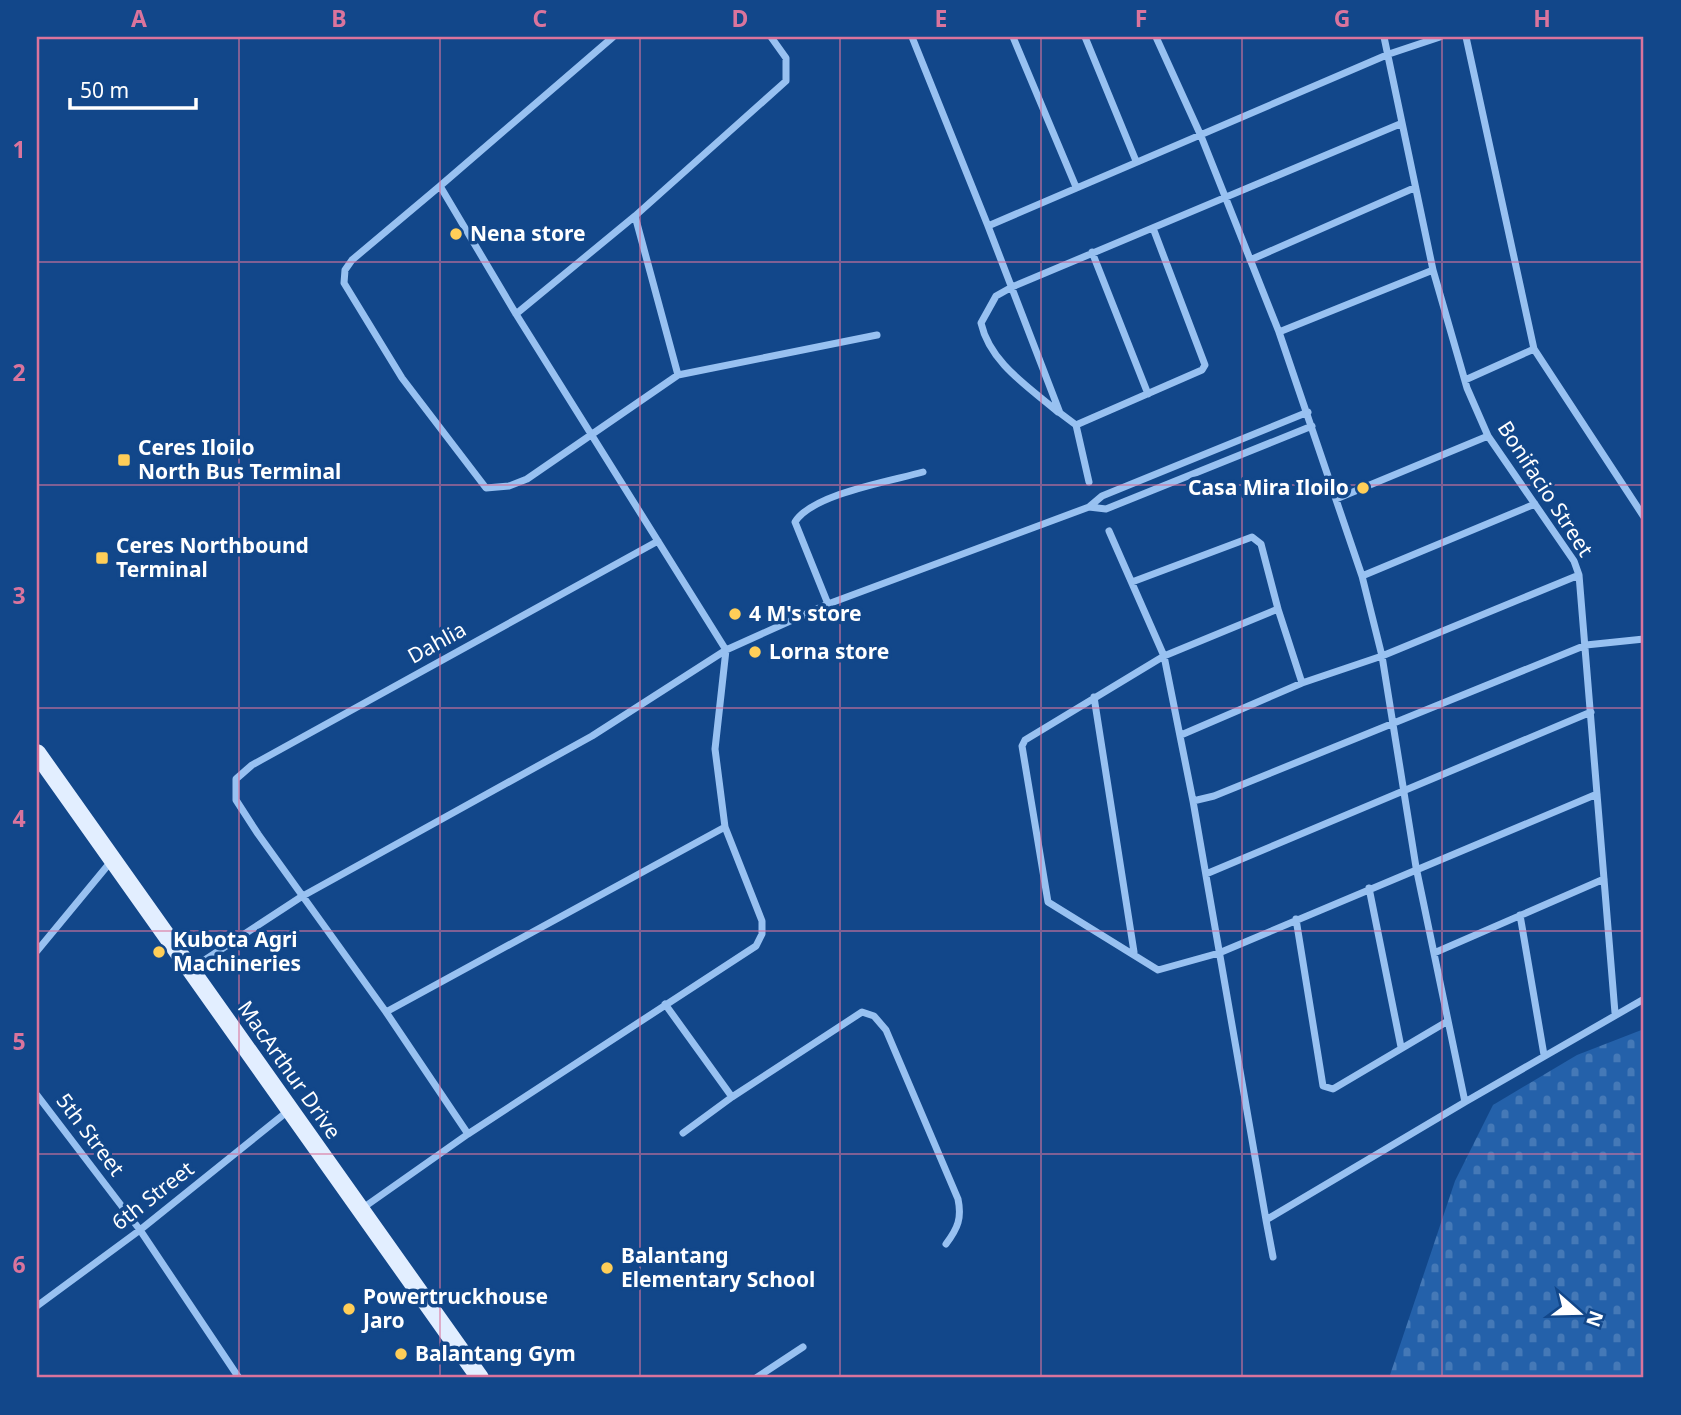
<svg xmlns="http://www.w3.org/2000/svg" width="1681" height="1415" font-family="'Noto Sans',sans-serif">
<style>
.cemetery{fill:url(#cemetery-stones)}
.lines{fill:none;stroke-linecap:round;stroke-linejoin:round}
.street{stroke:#98c1f1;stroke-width:7}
.primary{stroke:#e2eeff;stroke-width:18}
.grid{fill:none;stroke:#da749d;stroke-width:2;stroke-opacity:0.55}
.poi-dot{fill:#ffce58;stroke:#12478a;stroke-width:2.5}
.labels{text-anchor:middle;stroke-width:7;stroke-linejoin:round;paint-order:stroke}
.poi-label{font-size:21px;font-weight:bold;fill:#fff;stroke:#12478a;text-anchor:start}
.street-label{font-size:21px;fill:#fff;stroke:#12478a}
.neatline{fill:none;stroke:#da749d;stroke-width:2.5}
.grid-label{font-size:23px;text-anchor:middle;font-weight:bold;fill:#da749d}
</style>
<defs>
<pattern id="cemetery-stones" width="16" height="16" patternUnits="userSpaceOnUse" patternTransform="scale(1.75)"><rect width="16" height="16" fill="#2461aa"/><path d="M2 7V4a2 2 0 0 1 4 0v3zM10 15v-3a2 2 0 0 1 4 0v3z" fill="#4579b7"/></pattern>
</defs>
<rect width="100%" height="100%" fill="#12478a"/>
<path class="cemetery" d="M1644,1029V1378H1389L1455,1181L1493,1105L1577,1055Z"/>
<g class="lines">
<path class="street" d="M912,37L988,226
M1013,37L1076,187
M1085,37L1136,161
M1156,37L1201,136L1279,332L1362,576L1382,656L1416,867L1465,1102L1266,1220L1193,801
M1384,37L1433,270L1467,388L1488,436L1574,561L1579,575L1615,1013
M1466,37L1534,349L1644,517
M440,186L352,260L345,270L344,283L402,378L486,488L509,486L527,479L678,375L877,335
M1092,252L1148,394
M1250,260L1414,188
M516,314L635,216
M1279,332L1433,270
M678,375L635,216L786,81V58L771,37
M1465,380L1534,349
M1058,412C1029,387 990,363 981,323L996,296L1012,287L1400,124
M1076,425L1202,370L1205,365L1153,228
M1089,482L1076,425L1060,413L988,226L1389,54L1440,37
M1336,499L1488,436
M1089,507L1106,509L1312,426
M1109,531L1164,656L1193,801L1214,796L1586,645L1644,639
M1362,576L1535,504
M1132,582L1252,537L1261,544L1278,609L1164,656L1025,740L1022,746L1048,902L1158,970L1219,953L1597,794
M828,604L795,522C812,494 891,481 923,472
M1278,609L1302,683
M1094,697L1134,952
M1181,735L1302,683L1382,656L1579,575
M1206,874L1591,712
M1369,888L1401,1047
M1520,915L1544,1055
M1296,919L1323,1086L1333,1089L1448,1021
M37,951L113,859
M1434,953L1604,879
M191,969L301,897L592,736L726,650L828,604L1089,507L1102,496L1308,412
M665,1004L732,1097
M386,1012L725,827
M37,1095L140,1230L239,1378
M1465,1102L1644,999
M683,1133L732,1097L862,1012L874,1016L886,1030L958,1199C962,1218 958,1228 946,1244
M468,1134L386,1012L258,834L236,800V779L252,765L658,541
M360,1210L468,1134L756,946L762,934V921L725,827L715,749L726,650L516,314L440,186L613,37
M1266,1220L1273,1257
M37,1306L140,1230L288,1111
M756,1378L803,1347"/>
<path class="primary" d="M37,753L480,1378"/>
</g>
<path class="grid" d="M239,37V1378M440,37V1378M640,37V1378M840,37V1378M1041,37V1378M1242,37V1378M1442,37V1378M37,262H1644M37,485H1644M37,708H1644M37,931H1644M37,1154H1644"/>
<g class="poi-dot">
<circle cx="456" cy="234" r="7"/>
<rect x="117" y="453" width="14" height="14" rx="3.5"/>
<circle cx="1363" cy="488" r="7"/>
<rect x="95" y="551" width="14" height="14" rx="3.5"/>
<circle cx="735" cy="614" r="7"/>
<circle cx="755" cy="652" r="7"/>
<circle cx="159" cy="952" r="7"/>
<circle cx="607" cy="1268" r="7"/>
<circle cx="349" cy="1309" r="7"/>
<circle cx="401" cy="1354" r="7"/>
</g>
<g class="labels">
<g class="poi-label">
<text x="470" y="241">Nena store</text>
<text x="138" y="455">Ceres Iloilo<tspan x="138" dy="24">North Bus Terminal</tspan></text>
<text x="1349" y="495" text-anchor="end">Casa Mira Iloilo</text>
<text x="116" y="553">Ceres Northbound<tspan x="116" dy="24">Terminal</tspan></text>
<text x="749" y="621">4 M's store</text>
<text x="769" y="659">Lorna store</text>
<text x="173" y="947">Kubota Agri<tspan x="173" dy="24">Machineries</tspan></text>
<text x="621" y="1263">Balantang<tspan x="621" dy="24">Elementary School</tspan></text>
<text x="363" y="1304">Powertruckhouse<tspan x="363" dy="24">Jaro</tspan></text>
<text x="415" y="1361">Balantang Gym</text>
</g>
<g class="street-label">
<text transform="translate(1545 489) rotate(57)" y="7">Bonifacio Street</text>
<text transform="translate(437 643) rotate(-29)" y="7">Dahlia</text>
<text transform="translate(289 1070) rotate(55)" y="7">MacArthur Drive</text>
<text transform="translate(90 1135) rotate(53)" y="7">5th Street</text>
<text transform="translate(153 1196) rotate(-38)" y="7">6th Street</text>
</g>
</g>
<rect width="1681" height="1415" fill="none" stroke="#12478a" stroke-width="77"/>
<g transform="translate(1579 1313) rotate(110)" stroke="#12478a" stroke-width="5" paint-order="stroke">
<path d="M0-5L12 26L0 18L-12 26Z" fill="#ffffff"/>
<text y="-10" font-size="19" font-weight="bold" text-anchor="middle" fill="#ffffff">N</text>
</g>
<path d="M70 98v10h126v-10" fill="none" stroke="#ffffff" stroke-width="3.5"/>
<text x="80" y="98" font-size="21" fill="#ffffff" stroke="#12478a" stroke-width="5" paint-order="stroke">50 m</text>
<rect x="38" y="38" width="1604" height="1338" class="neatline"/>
<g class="grid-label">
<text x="139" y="27">A</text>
<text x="339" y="27">B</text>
<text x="540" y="27">C</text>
<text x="740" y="27">D</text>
<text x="941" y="27">E</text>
<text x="1141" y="27">F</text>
<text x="1342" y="27">G</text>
<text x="1542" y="27">H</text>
<text x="19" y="158">1</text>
<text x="19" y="381">2</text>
<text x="19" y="604">3</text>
<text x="19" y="827">4</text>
<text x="19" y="1050">5</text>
<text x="19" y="1273">6</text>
</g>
</svg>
